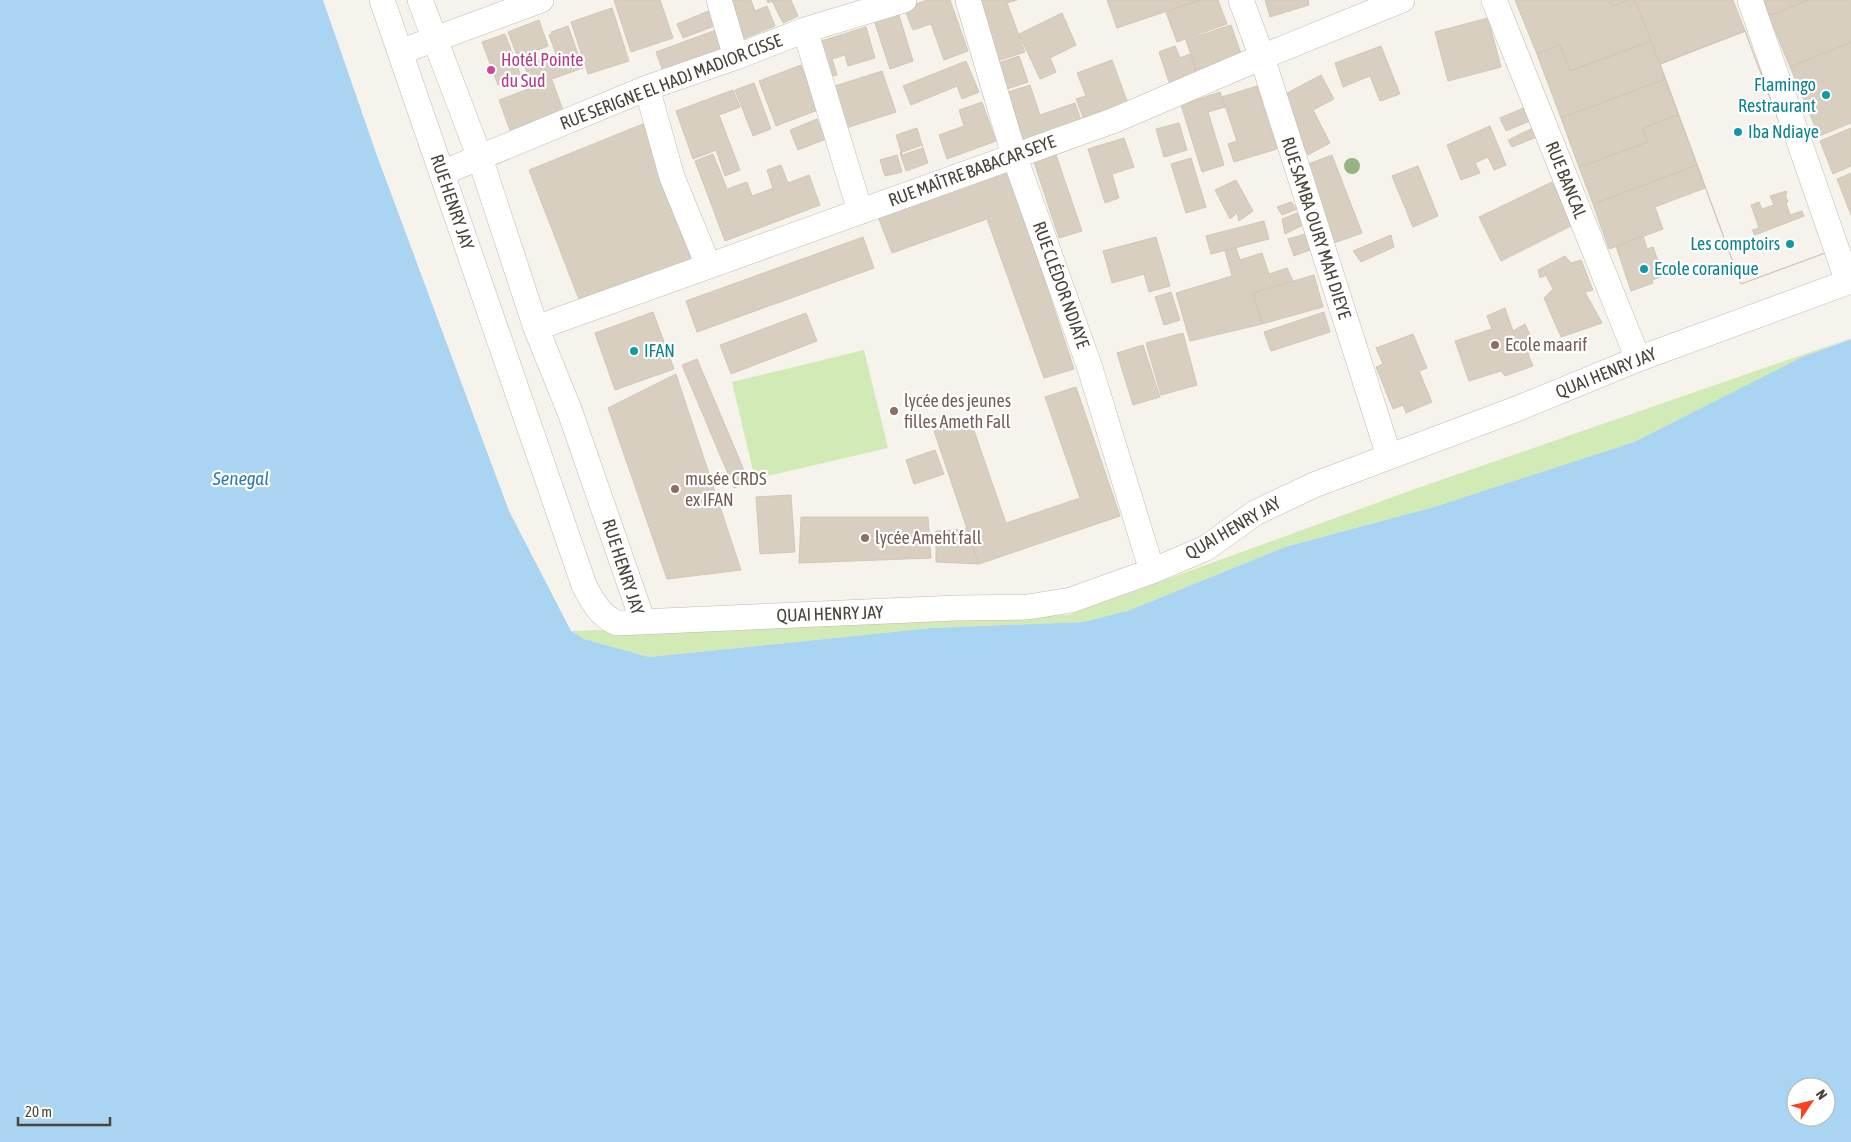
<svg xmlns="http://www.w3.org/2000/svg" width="1851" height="1142" font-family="'Asap Condensed',sans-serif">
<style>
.green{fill:#d2eab5}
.water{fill:#a9d4f2;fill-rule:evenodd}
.building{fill:#d8cfc1;stroke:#d3c7b4;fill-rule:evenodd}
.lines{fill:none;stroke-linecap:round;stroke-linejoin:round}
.street-casing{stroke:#c2bbae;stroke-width:26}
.street{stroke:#fff;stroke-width:25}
.tree{fill:#97b381}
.hotel-dot{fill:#d1479c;stroke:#fff;stroke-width:2}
.culture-dot{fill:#0f9aa8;stroke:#fff;stroke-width:2}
.education-dot{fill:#8d6e63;stroke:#fff;stroke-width:2}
.labels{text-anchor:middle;stroke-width:4.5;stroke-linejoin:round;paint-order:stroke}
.hotel-label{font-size:18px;fill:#b23c85;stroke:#fff;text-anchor:start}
.street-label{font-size:18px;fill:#4b4439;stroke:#fff}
.culture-label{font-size:18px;fill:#0d838f;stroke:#fff;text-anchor:start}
.education-label{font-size:18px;fill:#785e54;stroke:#fff;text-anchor:start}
.water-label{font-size:19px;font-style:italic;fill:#2e7ab2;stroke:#fff}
</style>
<rect width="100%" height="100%" fill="#f6f3ec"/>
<path class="green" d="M1851,338L1802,357L1634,442L1434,507L1285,547L1130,610L1083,622L931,628L649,657L584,639L571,631L1068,615L1415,489Z
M864,350L888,448L755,479L732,382Z"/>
<path class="water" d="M0,0H323L376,153L509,511L571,631L584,639L649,657L931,628L1083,622L1130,610L1285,547L1434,507L1634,442L1802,357L1851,339V1142H0ZM1796,1087H1826V1117H1796Z"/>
<path class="building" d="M614,0H660L673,38L631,52Z
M725,0H751L755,11L767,6L775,26L741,40Z
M767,0H791L798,16L783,23L772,1L768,3Z
M927,0H950L968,51L944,60L931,24L913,30L904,8Z
M974,0H1017L1007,3L1025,52L997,61Z
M1107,0H1200L1117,28Z
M1200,0H1218L1227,24L1177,42L1166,12Z
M1265,0H1308L1309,5L1270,17Z
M1515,0H1610L1613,6L1628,0H1635L1651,41L1570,71L1560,45L1537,54Z
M1610,0H1628L1613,6Z
M1635,0H1733L1745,31L1660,64Z
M1764,0H1808L1769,16Z
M1808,0H1851V42L1790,67L1769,16Z
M612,8L629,61L588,74L571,22Z
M711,10L717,25L683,38L677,24Z
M898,12L913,61L890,69L874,20Z
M1062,13L1076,45L1050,58L1056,72L1040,79L1019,34Z
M1488,18L1501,67L1448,81L1435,32Z
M539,20L548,46L518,58L508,32Z
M1231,25L1243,59L1198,75L1186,40Z
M568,26L583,68L532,86L524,65L556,54L549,35L552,34L551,32Z
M866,27L875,58L848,66L845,55L832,59L837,75L825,78L815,43Z
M716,30L724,52L664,74L656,52Z
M1745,31L1828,252L1741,284L1660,64ZM1786,191L1787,194H1785L1788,202L1786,203L1790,215L1802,211L1804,216L1755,235L1752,230L1759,228L1751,205L1759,202L1762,209L1774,205L1770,196Z
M1745,31L1828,252L1741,284L1660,64Z
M505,34L521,76L498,85L482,42Z
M1651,41L1665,79L1561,118L1537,54L1560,45L1570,71Z
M1851,42V123L1819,136L1790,67Z
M1175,46L1180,58L1190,54L1198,75L1170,85L1159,52Z
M1381,46L1400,94L1380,101L1370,76L1343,87L1335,63Z
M1019,56L1028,82L1007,89L998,63Z
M1112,60L1130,109L1086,125L1076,99L1086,96L1077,73Z
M966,61L979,92L962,99L957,86L911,105L903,86Z
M801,65L818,110L776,126L759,81Z
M882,71L896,112L843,129L829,88Z
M1321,75L1334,99L1313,110L1330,143L1308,155L1278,98Z
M1665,79L1678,115L1643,128L1648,142L1579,167L1561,118Z
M552,80L564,113L511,133L499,100Z
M754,83L771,129L753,136L735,90Z
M1030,85L1040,115L1075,103L1083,126L1026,146L1008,92Z
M1257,86L1277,149L1234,162L1228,144L1237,141L1222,97Z
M733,90L740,107L719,115L740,170L725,176L716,150L693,159L676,111Z
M1220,92L1225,107L1208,112L1224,165L1202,172L1181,105Z
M982,102L996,141L947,159L939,135L964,126L959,110Z
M1528,106L1537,118L1506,131L1500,118Z
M1678,115L1697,165L1593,204L1579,167L1648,142L1643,128Z
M817,119L826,139L798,150L790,130Z
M1179,123L1187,150L1164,157L1156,129Z
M643,124L697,263L582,307L529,170Z
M1490,126L1506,165L1494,170L1488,157L1475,163L1480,173L1461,180L1447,145Z
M1537,126L1544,134L1512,147L1508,140Z
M917,128L923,148L902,155L896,135Z
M1851,128V166L1833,174L1820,141Z
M1124,138L1134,167L1112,174L1119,198L1105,203L1088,149Z
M922,145L928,163L906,171L900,153Z
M1055,152L1082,231L1059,238L1033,159Z
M713,154L727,189L747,182L752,196L773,188L767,170L781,165L788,183L809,175L820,205L725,241L695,161Z
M897,155L902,172L885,176L880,160Z
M1332,155L1362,233L1331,244L1303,166Z
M1191,158L1206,207L1186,213L1171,164Z
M1697,165L1705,188L1655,207L1663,229L1609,249L1593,204Z
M1418,166L1438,216L1413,227L1392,176Z
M1008,170L1074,369L1044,378L987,219L892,253L877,214Z
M1851,173V215L1837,179Z
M1236,180L1253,211L1239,221L1237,213L1230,219L1215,190Z
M1552,182L1573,225L1501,261L1479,217Z
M1291,202L1297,209L1282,215L1277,207Z
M1297,213L1303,225L1285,234L1282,219Z
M1264,221L1269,239L1211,254L1206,236Z
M1305,234L1310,250L1294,256L1288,239Z
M1391,235L1394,247L1361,262L1353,251Z
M1643,236L1647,249L1653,247L1659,263L1662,261L1666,275L1652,280L1653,283L1631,291L1616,246Z
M863,237L874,268L697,332L686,301Z
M1156,237L1170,286L1149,292L1144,274L1112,283L1103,251Z
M1236,248L1240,260L1262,253L1269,274L1287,268L1293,281L1253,293L1262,324L1190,341L1176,293L1232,276L1225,251Z
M1565,256L1571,263L1581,260L1593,290L1585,292L1602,323L1561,337L1544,298L1553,289L1546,275L1540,278L1538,270Z
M1314,275L1323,307L1262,324L1253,293Z
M1171,292L1180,320L1164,325L1155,297Z
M1505,308L1513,331L1525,324L1536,349L1528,354L1533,366L1505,376L1501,371L1469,381L1455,341L1492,329L1487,316Z
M653,312L674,369L615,390L595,333Z
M1324,312L1330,332L1271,351L1264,332Z
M806,313L817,341L731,374L720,345Z
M1183,333L1197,385L1161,395L1146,343Z
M1413,334L1427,368L1419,371L1432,402L1406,413L1403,405L1393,409L1376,367L1383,364L1376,348Z
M1143,345L1160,397L1133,405L1117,353Z
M697,359L749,482L734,488L682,365Z
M676,374L741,570L667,579L608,408Z
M1076,387L1120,516L979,564L934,431L970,419L1006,523L1080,498L1045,397Z
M935,450L944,474L914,484L906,460Z
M791,495L795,552L760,554L756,497Z
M801,517H928L931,558L799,563Z
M967,529L979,564L936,562V531Z"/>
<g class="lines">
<defs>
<path id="street" d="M382,0L584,585C592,601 600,616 617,623L956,608L1028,607L1071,600L1152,571L1206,548L1255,513L1314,485L1519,408L1638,359L1851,281
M420,0L480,158L536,328L570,412L643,622
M719,0L736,57
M968,0L1014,155L1090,368L1152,571
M1241,0L1262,57L1389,456
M1494,0L1638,359
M1750,0L1848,282
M805,30L860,211
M400,52L541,0
M647,88L672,177L708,265
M442,173L647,88L736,57L805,30L904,0
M536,328L1115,120L1262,57L1402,0"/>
</defs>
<use href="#street" class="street-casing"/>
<use href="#street" class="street"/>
</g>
<circle class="tree" cx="1352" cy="166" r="8"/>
<circle class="hotel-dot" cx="491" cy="70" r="5"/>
<g class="culture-dot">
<circle cx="1826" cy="95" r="5"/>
<circle cx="1738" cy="132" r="5"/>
<circle cx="1790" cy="244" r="5"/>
<circle cx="1644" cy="269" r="5"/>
<circle cx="634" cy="351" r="5"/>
</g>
<g class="education-dot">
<circle cx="1495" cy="345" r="5"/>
<circle cx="894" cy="411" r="5"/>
<circle cx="675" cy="489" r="5"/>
<circle cx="865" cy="538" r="5"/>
</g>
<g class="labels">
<g class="hotel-label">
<text x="501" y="66">Hotél Pointe<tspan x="501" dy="21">du Sud</tspan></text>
</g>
<g class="street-label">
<text transform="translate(671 82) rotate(-21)" y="6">RUE SERIGNE EL HADJ MADIOR CISSE</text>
<text transform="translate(972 171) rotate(-20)" y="6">RUE MAÎTRE BABACAR SEYE</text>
<text transform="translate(1566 180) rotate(68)" y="6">RUE BANCAL</text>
<text transform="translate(452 202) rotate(71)" y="6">RUE HENRY JAY</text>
<text transform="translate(1316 228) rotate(72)" y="6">RUE SAMBA OURY MAH DIEYE</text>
<text transform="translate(1061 285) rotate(70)" y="6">RUE CLÉDOR NDIAYE</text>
<text transform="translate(1606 373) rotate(-22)" y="6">QUAI HENRY JAY</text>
<text transform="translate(1233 528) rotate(-30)" y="6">QUAI HENRY JAY</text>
<text transform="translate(623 567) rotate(72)" y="6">RUE HENRY JAY</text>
<text transform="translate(830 614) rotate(-2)" y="6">QUAI HENRY JAY</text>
</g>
<g class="culture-label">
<text x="1816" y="91" text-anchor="end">Flamingo<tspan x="1816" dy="21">Restraurant</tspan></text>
<text x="1748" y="138">Iba Ndiaye</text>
<text x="1780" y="250" text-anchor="end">Les comptoirs</text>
<text x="1654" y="275">Ecole coranique</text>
<text x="644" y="357">IFAN</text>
</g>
<g class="education-label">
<text x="1505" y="351">Ecole maarif</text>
<text x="904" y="407">lycée des jeunes<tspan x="904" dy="21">filles Ameth Fall</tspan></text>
<text x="685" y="485">musée CRDS<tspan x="685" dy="21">ex IFAN</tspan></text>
<text x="875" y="544">lycée Ameht fall</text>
</g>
<g class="water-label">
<text x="241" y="485">Senegal</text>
</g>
</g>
<g transform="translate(1811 1102) rotate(55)"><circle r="24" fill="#ffffff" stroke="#b7b4b0"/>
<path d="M0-4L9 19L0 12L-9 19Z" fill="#fc3f1d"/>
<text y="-8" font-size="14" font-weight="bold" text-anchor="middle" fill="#4b4439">N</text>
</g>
<path d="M18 1117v8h92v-8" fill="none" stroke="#4b4439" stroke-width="2.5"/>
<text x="25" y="1117" font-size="15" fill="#4b4439" stroke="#ffffff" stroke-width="4" paint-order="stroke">20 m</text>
</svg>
